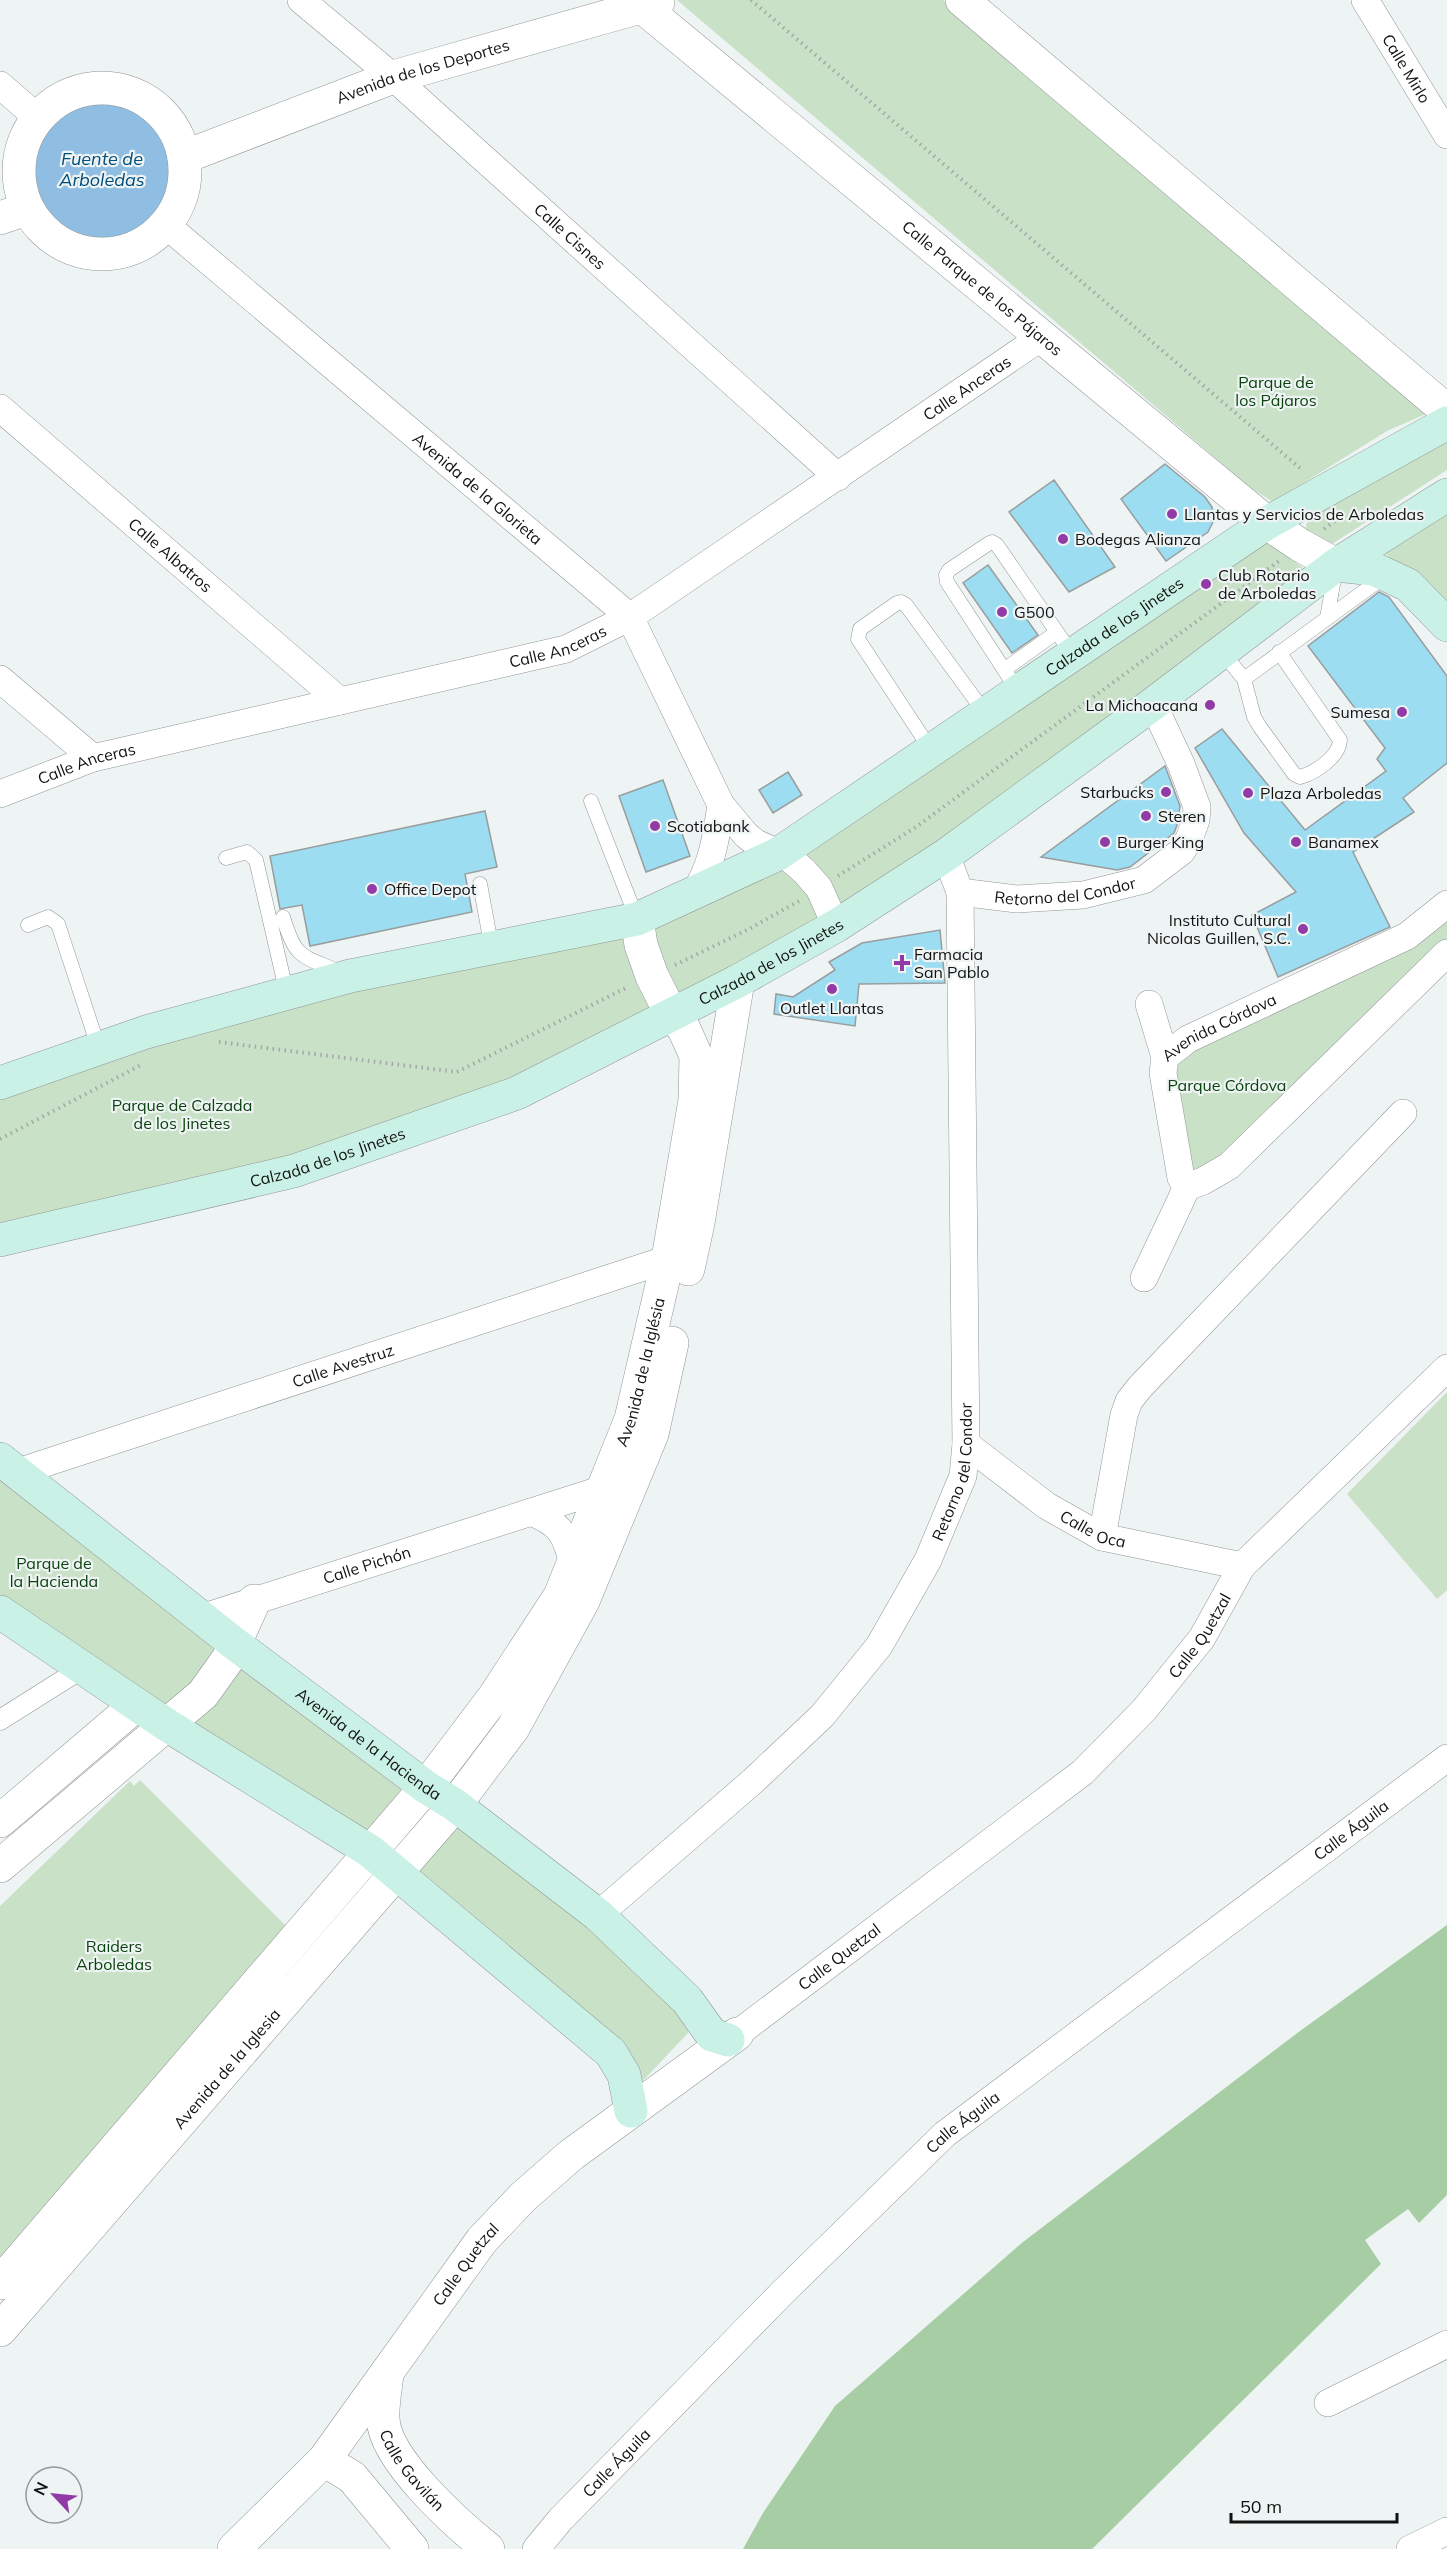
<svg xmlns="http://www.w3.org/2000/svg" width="1447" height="2549" font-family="Mulish,sans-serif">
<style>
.green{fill:#c9e1c7}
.forest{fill:#a6cda3}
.water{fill:#90bde2}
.building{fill:#9cddf1;stroke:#999d9e;stroke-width:1.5}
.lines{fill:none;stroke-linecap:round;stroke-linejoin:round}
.service-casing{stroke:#929696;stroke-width:15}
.pedestrian-casing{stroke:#929696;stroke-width:21}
.minor-casing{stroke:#929696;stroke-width:28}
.tertiary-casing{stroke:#929696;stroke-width:34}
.secondary-casing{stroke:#929696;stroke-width:34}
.path{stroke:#a4a8a8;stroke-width:4;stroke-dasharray:1.5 4.5;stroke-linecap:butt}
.service{stroke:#fff;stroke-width:14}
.pedestrian{stroke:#fff;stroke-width:20}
.minor{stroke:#fff;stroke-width:27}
.tertiary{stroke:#fff;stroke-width:33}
.secondary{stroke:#caf1e5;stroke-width:33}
.poi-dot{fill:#913ba7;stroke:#eef3f3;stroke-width:2}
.labels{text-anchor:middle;stroke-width:4.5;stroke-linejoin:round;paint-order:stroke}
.street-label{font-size:16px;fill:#111212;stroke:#eef3f3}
.park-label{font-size:16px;fill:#0a430d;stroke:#eef3f3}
.poi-label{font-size:16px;fill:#111212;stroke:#eef3f3;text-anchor:start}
.water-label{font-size:18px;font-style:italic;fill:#004e7c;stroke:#eef3f3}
</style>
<rect width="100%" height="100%" fill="#eef3f3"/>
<path class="green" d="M677,0H943L1402,378L1435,410L1387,431L1273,502L1251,488Z
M1447,434V470L1329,546L1307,531L1306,525L1312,514Z
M1447,501V618L1383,551Z
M1267,533L1275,545L1309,573L944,852L517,1092L0,1251V1086L146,1037L641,924Z
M1447,906V950L1188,1186L1166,1072L1189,1040Z
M1447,1392V1590L1437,1599L1347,1494Z
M0,1462L231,1645L167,1721L0,1600Z
M237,1651L422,1788L369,1847L171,1725Z
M140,1780L286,1926L0,2273V1906L130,1781L134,1786Z
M456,1811L595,1917L690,2022L688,2033L635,2089L406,1873Z"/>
<path class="forest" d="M1447,1925V2195L1419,2223L1408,2209L1365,2240L1381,2264L1092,2549H743L763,2513L835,2406L1023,2242L1300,2031Z"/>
<path class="water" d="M29 169a73 73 0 1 1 146 0a73 73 0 1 1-146 0Z"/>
<path class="building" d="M1165,464L1205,497L1212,507L1214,520L1208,532L1166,561L1121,499Z
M1054,480L1115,567L1069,592L1009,512Z
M988,565L1038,635L1012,653L963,583Z
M1379,592L1389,597L1447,676V763L1403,798L1414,812L1353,852L1390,927L1278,977L1252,915L1296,892L1244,833L1195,748L1222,729L1305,830L1386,771L1377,759L1385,748L1308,646Z
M1165,766L1180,806L1177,825L1174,833L1130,867L1117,870L1041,857Z
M788,772L802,795L773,813L759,790Z
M663,780L690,856L646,872L619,796Z
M485,811L497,867L465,874L472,912L310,946L302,905L280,909L270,856Z
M940,930L945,983L859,984L855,1026L774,1014L776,994L793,997L835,970L829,962L862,943Z"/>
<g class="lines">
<defs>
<path id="service" d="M1327,618L1335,573
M1222,652L1244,679L1254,717L1260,727L1294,774L1300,777C1315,773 1340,756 1340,740L1279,652
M1004,670L1057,632
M1244,679L1385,576
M1018,691L947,582L946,575L949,570L988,544L992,542L997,545L1072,654
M931,750L858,639L860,629L897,603L901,602L906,605L985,713
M591,801L637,919
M226,858L247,852L256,860L287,994
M480,884L492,949
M283,917C296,960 301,955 340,972
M28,925L48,917L58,924L99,1049"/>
<path id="pedestrian" d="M0,1720L81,1669"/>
<g id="minor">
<path id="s1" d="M301,0L393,77L838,477"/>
<path id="s2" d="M1365,0L1447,135"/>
<path d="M0,85L38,118"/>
<path id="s3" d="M166,225L630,617L721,805L746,835L756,843L789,858L804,871L819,888L836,926"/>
<path id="s4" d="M0,408L340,701"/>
<path d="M0,679L93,758"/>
<path id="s5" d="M0,794L93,758L566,649L630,617L1043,336"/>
<path id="s6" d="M960,892L1017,899L1083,895L1144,880L1182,851L1189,839L1196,820L1197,807L1181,764L1153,704"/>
<path d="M694,894C712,866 716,838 721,805"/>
<path d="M1149,1004L1165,1057L1163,1073L1181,1178L1187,1187"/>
<path id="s7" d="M1165,1057L1188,1039L1407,936L1447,904"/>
<path d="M1187,1187L1203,1181L1229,1166L1447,953"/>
<path d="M1144,1278L1187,1187"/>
<path id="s8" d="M966,1444L1047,1506L1102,1537L1242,1566"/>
<path id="s9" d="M18,1472L668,1259"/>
<path d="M531,1512C561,1524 565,1534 573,1563"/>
<path d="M1102,1537L1124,1415L1129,1401L1140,1387L1403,1113"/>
<path id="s10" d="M204,1617L603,1489"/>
<path id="s11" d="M598,1915L753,1781L822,1716L879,1646L928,1560L963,1476L966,1444L960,892L946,855"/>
<path id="s12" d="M737,2034L1083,1772L1144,1710L1202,1638L1242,1566L1447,1368"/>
<path d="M1328,2403L1447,2344"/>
<path id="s13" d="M536,2549L560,2520L782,2293L945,2134L1447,1758"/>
<path d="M1410,2549L1447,2531"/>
</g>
<g id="tertiary">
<path id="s14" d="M634,0L1267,523L1300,545L1336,565"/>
<path d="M962,0L1447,411"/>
<circle cx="102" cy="171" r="83"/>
<path id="s15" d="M184,157L393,77L658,2"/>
<path d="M0,218L26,209"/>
<path d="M688,1269L698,1223L738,981"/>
<path d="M0,1821L136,1705"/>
<path d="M0,1866L203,1694L228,1659L254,1601"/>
<path id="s16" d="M0,2283L426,1787L494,1697L560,1596L631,1419L668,1259L695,1100L696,1056L684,1029L671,1014L652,976L641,945L637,919"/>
<path id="s17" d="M0,2330L455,1805L513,1728L583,1601L652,1434L672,1343"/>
<path id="s18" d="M387,2373C386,2387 382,2404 383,2419C385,2460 456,2523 488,2549"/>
<path d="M324,2460L352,2477L412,2549"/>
<path id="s19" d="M234,2549L324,2460L482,2240L523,2197L571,2155L737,2034"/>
</g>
<g id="secondary">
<path d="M1336,565L1374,569L1408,585L1447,625"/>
<path id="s20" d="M0,1083L146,1032L350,976L637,919L778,854L1267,523L1447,423"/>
<path id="s21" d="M0,1240L294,1171L517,1093L738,981L836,926L946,855L1153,704L1336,565L1447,495"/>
<path id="s22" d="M0,1459L235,1644L426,1787L455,1805L598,1915L687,2000L712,2035L728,2040"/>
<path d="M0,1612L167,1725L370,1851L611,2053L624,2075L631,2111"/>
</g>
</defs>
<use href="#service" class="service-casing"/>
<use href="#pedestrian" class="pedestrian-casing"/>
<use href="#minor" class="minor-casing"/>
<use href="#tertiary" class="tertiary-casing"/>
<use href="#secondary" class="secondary-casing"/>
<path class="path" d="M751,0L1300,468
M1324,529L1347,512
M838,876L916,827L1279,561
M675,965L749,929L799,901
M219,1042L457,1072L628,987
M0,1139L143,1064"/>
<use href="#service" class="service"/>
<use href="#pedestrian" class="pedestrian"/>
<use href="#minor" class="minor"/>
<use href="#tertiary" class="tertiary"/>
<use href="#secondary" class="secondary"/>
</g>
<g class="poi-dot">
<circle cx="1172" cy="514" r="6"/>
<circle cx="1063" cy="539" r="6"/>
<circle cx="1206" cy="584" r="6"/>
<circle cx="1002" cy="612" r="6"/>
<circle cx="1210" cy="705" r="6"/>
<circle cx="1402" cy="712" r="6"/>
<circle cx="1166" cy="792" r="6"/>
<circle cx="1248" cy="793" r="6"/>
<circle cx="1146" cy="816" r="6"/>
<circle cx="655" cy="826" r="6"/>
<circle cx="1105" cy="842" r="6"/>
<circle cx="1296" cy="842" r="6"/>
<circle cx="372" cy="889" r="6"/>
<circle cx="1303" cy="929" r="6"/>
<path d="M899 954h6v6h6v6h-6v6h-6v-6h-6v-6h6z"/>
<circle cx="832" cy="989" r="6"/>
</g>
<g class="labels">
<g class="street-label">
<text dy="6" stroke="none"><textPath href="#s2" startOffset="80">Calle Mirlo</textPath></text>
<text dy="6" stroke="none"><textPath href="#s15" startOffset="254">Avenida de los Deportes</textPath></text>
<text dy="6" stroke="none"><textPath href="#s1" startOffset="358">Calle Cisnes</textPath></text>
<text dy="6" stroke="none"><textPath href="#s14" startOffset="452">Calle Parque de los Pájaros</textPath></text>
<text dy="6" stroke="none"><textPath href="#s5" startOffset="1064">Calle Anceras</textPath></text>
<text dy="6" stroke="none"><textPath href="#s3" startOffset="408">Avenida de la Glorieta</textPath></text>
<text dy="6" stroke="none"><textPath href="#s4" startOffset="225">Calle Albatros</textPath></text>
<text dy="6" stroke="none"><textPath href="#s20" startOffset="1220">Calzada de los Jinetes</textPath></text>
<text dy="6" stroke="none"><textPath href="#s5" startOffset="578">Calle Anceras</textPath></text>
<text dy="6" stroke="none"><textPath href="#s5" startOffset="92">Calle Anceras</textPath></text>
<text dy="6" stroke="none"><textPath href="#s6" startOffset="106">Retorno del Condor</textPath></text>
<text dy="6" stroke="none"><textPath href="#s21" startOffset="824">Calzada de los Jinetes</textPath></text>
<text dy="6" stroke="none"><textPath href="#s7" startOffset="62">Avenida Córdova</textPath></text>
<text dy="6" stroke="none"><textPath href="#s21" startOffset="338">Calzada de los Jinetes</textPath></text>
<text dy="6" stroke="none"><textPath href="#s9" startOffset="342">Calle Avestruz</textPath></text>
<text dy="6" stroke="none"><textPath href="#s16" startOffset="1126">Avenida de la Iglésia</textPath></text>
<text dy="6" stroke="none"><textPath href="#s11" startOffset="582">Retorno del Condor</textPath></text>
<text dy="6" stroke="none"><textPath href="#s8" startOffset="154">Calle Oca</textPath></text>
<text dy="6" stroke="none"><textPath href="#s10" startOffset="171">Calle Pichón</textPath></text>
<text dy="6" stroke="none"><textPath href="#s12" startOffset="614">Calle Quetzal</textPath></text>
<text dy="6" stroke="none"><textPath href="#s22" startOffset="466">Avenida de la Hacienda</textPath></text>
<text dy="6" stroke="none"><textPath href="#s13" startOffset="1090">Calle Águila</textPath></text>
<text dy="6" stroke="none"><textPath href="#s12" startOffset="128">Calle Quetzal</textPath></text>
<text dy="6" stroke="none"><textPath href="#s17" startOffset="346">Avenida de la Iglesia</textPath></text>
<text dy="6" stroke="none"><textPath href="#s13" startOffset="604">Calle Águila</textPath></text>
<text dy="6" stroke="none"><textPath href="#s19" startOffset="368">Calle Quetzal</textPath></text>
<text dy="6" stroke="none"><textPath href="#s13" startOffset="118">Calle Águila</textPath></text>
<text dy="6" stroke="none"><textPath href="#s18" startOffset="106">Calle Gavilán</textPath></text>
</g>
<g class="park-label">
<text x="1276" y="388">Parque de<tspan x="1276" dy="18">los Pájaros</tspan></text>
<text x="1227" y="1091">Parque Córdova</text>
<text x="182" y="1111">Parque de Calzada<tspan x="182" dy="18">de los Jinetes</tspan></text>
<text x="54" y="1569">Parque de<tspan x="54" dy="18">la Hacienda</tspan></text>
<text x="114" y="1952">Raiders<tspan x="114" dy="18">Arboledas</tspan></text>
</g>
<g class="poi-label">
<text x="1184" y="520">Llantas y Servicios de Arboledas</text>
<text x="1075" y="545">Bodegas Alianza</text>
<text x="1218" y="581">Club Rotario<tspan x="1218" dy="18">de Arboledas</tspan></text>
<text x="1014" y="618">G500</text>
<text x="1198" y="711" text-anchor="end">La Michoacana</text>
<text x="1390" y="718" text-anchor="end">Sumesa</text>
<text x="1154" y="798" text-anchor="end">Starbucks</text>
<text x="1260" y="799">Plaza Arboledas</text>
<text x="1158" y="822">Steren</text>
<text x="667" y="832">Scotiabank</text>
<text x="1117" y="848">Burger King</text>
<text x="1308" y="848">Banamex</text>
<text x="384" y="895">Office Depot</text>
<text x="1291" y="926" text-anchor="end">Instituto Cultural<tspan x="1291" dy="18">Nicolas Guillen, S.C.</tspan></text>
<text x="914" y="960">Farmacia<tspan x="914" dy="18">San Pablo</tspan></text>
<text x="832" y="1014" text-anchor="middle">Outlet Llantas</text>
</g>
<g class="water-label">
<text x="102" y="165">Fuente de<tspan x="102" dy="21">Arboledas</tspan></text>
</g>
</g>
<g transform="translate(54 2495) rotate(296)"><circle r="28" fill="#eef3f3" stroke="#969999" stroke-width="1.5"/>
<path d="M0-4.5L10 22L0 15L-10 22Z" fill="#913ba7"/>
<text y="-9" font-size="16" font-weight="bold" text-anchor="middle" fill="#111212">N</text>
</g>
<path d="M1231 2513v9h166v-9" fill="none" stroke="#111212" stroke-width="3"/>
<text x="1240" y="2513" font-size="18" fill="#111212" stroke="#eef3f3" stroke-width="4.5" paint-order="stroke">50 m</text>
</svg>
